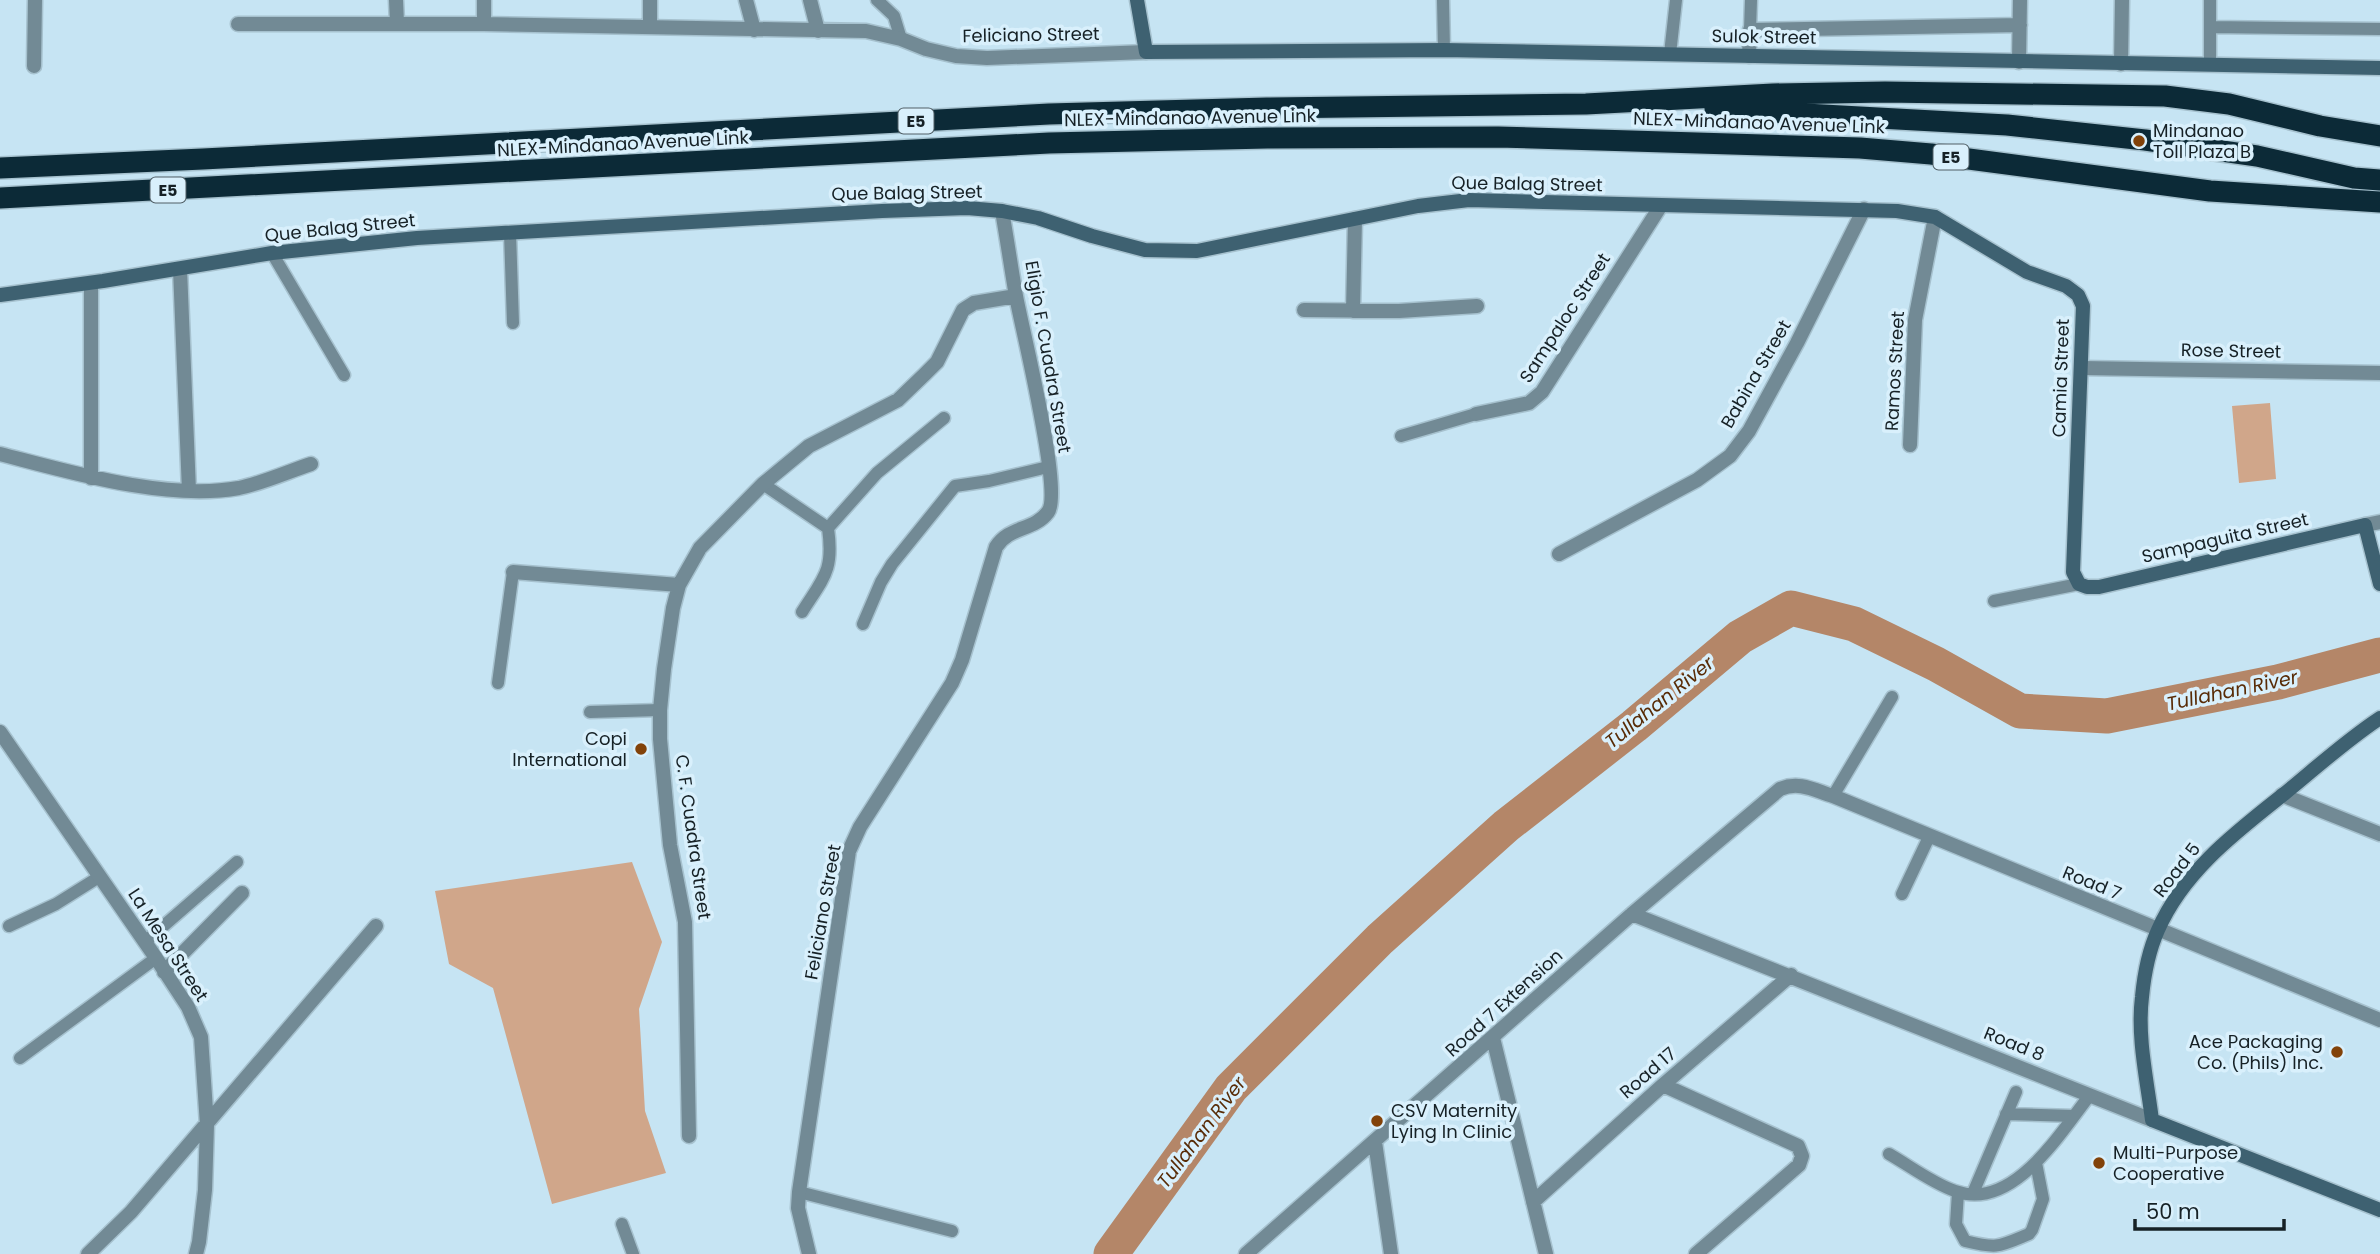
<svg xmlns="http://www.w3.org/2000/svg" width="2380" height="1254" font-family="Poppins,sans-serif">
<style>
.green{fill:#d0a68a}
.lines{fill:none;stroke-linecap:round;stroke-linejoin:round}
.river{stroke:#b48668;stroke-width:35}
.lane-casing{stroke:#a6c1ce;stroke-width:15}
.street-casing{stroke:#a6c1ce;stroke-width:17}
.secondary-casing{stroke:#a6c1ce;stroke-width:17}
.highway-casing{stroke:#a6c1ce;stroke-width:24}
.lane{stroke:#728a95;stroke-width:12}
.street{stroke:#728a95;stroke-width:14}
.secondary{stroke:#3e6171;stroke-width:14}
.highway{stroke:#0c2a37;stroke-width:21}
.poi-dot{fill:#824209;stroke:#d9f0fc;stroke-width:2.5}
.labels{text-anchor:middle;stroke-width:7;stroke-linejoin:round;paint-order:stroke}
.shield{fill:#d9f0fc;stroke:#505f66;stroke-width:2}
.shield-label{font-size:16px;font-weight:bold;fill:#162126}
.street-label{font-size:18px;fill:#162126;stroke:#d9f0fc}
.poi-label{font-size:18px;fill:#162126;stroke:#d9f0fc;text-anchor:start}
.water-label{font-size:19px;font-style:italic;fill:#582b06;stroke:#d9f0fc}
</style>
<rect width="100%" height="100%" fill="#c6e4f3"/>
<path class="green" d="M2270,403L2276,479L2239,483L2232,406Z
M632,862L662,942L639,1009L645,1111L666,1173L552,1204L493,988L449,964L435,891Z"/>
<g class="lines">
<path class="river" d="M1111,1254L1231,1088L1380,939L1506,826L1634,726L1740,637L1791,608L1854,624L1936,664L2020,711L2107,716L2278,682L2380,655"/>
<defs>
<path id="lane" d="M877,0L894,16L901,39
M1443,0L1444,50
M2210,27L2380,29
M1750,30L1751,0
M1670,54L1676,0
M2210,65V0
M510,233L513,323
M272,253L344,375
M1401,436L1476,414
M763,484L828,528C834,571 824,577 802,612
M828,528L877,473L944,418
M1994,601L2079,584
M863,624L881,582L892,564L955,486L989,481L1048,467
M498,683L513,572
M590,712L660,710
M1833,796L1892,697
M1902,894L1929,837
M9,926L56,904L99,877
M145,942L237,862
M20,1058L156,958
M2006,1114L2074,1116
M1889,1154C1910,1166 1932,1183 1955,1191C2013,1212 2060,1133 2090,1095
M799,1192L952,1231
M1958,1192L1956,1224L1965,1241C1998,1249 1998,1247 2029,1234L2032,1230L2043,1199L2036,1163
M1973,1193L2016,1092
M622,1224L633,1254"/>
<path id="street" d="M396,0L397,23
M484,0V24
M746,0L754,30
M810,0L818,31
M238,24H484L866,31L901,39L926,49L956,56L987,58L1146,52
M650,26V0
M1749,56L1750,30L2020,25
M2019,62L2020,0
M2121,64L2122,0
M34,66L35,0
M180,269L189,491
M91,283V478
M1304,310L1399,311L1477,306
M1353,311L1355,219
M2082,368L2380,373
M1476,414L1529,403L1542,392L1660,207
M1910,445L1915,320L1935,217
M0,454C70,472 166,501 239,488C263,483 287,472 311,464
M2365,525L2380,522
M1559,554L1697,480L1730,456L1749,431L1797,343L1864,209
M513,572L679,585
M0,732L156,958L188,1007L201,1037L207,1125L205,1190L199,1242L196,1254
M2282,795L2380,834
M1632,914L2152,1120
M164,972L242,893
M1493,1038L1546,1254
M1663,1085L1798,1146L1802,1156L1799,1165L1696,1254
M689,1136L685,922L670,845L660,739V710L664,669L673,608L679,585L700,548L763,484L809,446L898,400L925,374L937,362L963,310L974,303L1016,296
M1375,1142L1391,1254
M1533,1202L1663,1085L1791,975
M88,1254L131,1212L376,926
M809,1254L798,1208L799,1192L849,851L860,827L952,683L962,660L996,547C1009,526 1034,531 1048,512C1063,492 1022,329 1016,296C1011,267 1007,239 1002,211
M1246,1254L1632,914L1780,789C1799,781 1814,790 1833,796L2380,1020"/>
<path id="secondary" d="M1137,0L1146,52L1444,50L2380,68
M0,295L103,281L272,253L417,238L882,211L967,208L1002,211L1038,218L1092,236L1145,250L1197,251L1418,206L1469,200L1897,211L1935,217L2027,272L2066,286L2078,295L2083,306L2073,572L2079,584L2087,587H2099L2365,525L2380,584
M2380,718C2345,741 2316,768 2284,794C2236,832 2183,872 2158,930C2149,950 2144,976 2142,997C2137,1037 2147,1080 2152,1120L2380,1210"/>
<path id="highway" d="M1715,109L2007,125L2145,140L2257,156L2354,178L2380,180
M0,168L203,159L1049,114L1267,108L1586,104L1773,94L1885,92L2165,96L2229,104L2320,126L2380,136
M0,198L1049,143L1267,138L1498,137L1860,148L1931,154L2210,191L2380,202"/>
</defs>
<use href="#lane" class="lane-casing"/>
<use href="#street" class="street-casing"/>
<use href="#secondary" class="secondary-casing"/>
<use href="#highway" class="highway-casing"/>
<use href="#lane" class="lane"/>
<use href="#street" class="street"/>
<use href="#secondary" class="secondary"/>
<use href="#highway" class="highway"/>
</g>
<g class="poi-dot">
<circle cx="2139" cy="141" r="7"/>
<circle cx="641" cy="749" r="7"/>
<circle cx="2337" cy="1052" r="7"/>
<circle cx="1377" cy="1121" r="7"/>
<circle cx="2099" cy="1163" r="7"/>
</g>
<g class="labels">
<g class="shield">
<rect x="898.5" y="108.5" width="35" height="25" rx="5"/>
<rect x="1933.5" y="144.5" width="35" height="25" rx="5"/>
<rect x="150.5" y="177.5" width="35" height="25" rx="5"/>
</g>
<g class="shield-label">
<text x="916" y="127">E5</text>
<text x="1951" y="163">E5</text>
<text x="168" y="196">E5</text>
</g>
<g class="street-label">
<text transform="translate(1031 35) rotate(-1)" y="6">Feliciano Street</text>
<text transform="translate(1764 37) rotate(1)" y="6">Sulok Street</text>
<text transform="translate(1190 118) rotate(-1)" y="6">NLEX-Mindanao Avenue Link</text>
<text transform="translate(1759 123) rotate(2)" y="6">NLEX-Mindanao Avenue Link</text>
<text transform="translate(623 144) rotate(-3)" y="6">NLEX-Mindanao Avenue Link</text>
<text transform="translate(1527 184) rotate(1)" y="6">Que Balag Street</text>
<text transform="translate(907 193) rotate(-1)" y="6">Que Balag Street</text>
<text transform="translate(340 228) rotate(-6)" y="6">Que Balag Street</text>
<text transform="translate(1565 318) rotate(-57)" y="6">Sampaloc Street</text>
<text transform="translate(2231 351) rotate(1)" y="6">Rose Street</text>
<text transform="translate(1048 357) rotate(80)" y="6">Eligio F. Cuadra Street</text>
<text transform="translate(1895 371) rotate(-87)" y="6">Ramos Street</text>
<text transform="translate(1756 374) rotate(-60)" y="6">Babina Street</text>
<text transform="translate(2061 378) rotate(-88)" y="6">Camia Street</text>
<text transform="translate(2225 538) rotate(-13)" y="6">Sampaguita Street</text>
<text transform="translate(693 837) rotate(82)" y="6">C. F. Cuadra Street</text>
<text transform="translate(2177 870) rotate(-52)" y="6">Road 5</text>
<text transform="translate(2092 883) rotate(22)" y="6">Road 7</text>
<text transform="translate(823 912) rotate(-80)" y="6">Feliciano Street</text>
<text transform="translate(168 945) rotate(57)" y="6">La Mesa Street</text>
<text transform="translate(1504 1003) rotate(-42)" y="6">Road 7 Extension</text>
<text transform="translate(2014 1044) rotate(22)" y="6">Road 8</text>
<text transform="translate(1648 1073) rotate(-41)" y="6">Road 17</text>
</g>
<g class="poi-label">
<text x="2153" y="137">Mindanao<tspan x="2153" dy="21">Toll Plaza B</tspan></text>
<text x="627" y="745" text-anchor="end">Copi<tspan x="627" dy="21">International</tspan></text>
<text x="2323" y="1048" text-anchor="end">Ace Packaging<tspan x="2323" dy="21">Co. (Phils) Inc.</tspan></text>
<text x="1391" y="1117">CSV Maternity<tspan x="1391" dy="21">Lying In Clinic</tspan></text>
<text x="2113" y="1159">Multi-Purpose<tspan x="2113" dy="21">Cooperative</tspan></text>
</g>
<g class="water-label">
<text transform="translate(2232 690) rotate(-12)" y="7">Tullahan River</text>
<text transform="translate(1659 702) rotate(-39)" y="7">Tullahan River</text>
<text transform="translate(1201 1132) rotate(-53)" y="7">Tullahan River</text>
</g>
</g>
<path d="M2135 1219v10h149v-10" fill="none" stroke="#162126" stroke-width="3.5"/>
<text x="2146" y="1219" font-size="21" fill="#162126" stroke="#d9f0fc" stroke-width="5" paint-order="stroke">50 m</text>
</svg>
